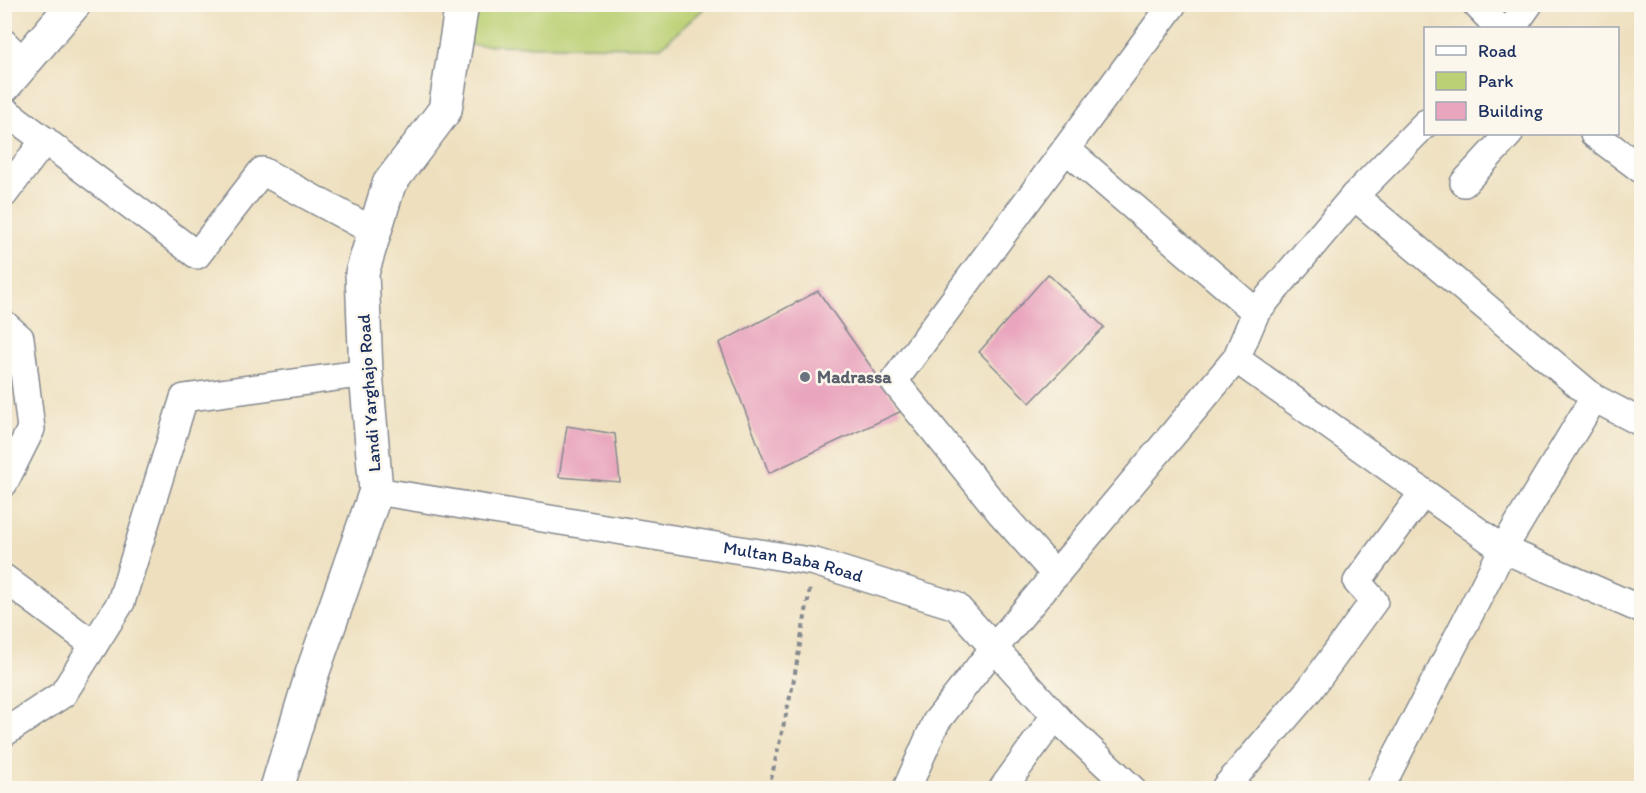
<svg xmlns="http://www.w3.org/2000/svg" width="1646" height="793" font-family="Itim,sans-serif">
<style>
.green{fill:#bbd075;stroke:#6b806a;stroke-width:1.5}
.building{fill:#e9a5be}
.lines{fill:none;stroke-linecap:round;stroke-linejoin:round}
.minor-casing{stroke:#84888e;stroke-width:30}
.tertiary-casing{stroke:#84888e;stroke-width:36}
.path{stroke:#84888e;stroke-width:4;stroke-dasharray:4.5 4.5;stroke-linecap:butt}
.minor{stroke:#fff;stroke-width:27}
.tertiary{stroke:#fff;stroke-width:33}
.worship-dot{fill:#6b7280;stroke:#fbf7ec;stroke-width:2}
.labels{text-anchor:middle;stroke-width:5;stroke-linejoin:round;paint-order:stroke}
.worship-label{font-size:18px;font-weight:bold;fill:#5b616d;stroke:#fbf7ec;text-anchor:start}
.street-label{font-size:18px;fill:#1b2f5e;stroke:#fbf7ec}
</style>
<rect width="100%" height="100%" fill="#fbf7ec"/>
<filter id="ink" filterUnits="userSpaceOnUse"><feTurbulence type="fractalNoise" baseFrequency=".0167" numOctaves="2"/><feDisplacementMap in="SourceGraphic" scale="12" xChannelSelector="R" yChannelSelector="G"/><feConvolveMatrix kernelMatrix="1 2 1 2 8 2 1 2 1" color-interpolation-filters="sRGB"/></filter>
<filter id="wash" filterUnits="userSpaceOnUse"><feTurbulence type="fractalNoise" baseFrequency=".008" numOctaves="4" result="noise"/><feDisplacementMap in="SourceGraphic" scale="24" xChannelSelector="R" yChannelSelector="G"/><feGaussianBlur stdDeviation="1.35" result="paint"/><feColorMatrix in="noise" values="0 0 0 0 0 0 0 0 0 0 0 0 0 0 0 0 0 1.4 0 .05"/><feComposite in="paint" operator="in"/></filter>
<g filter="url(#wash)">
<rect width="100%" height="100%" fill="#eee0bf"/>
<path class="green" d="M474,5H708L661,47L468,45Z"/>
<g id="blocks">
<path class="building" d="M1048,274L1104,327L1030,403L979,352Z
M818,291L902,411L769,473L719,343Z
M567,426L615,434L620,482L559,477Z"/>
</g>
</g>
<g filter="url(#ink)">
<use href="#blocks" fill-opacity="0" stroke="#84888e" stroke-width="1.5"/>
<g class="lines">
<defs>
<g id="minor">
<path d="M1476,4L1499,28"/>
<path d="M1512,28L1529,4"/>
<path d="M4,43L24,63"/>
<path d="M4,110L197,255L262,171L375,232"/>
<path d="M1594,134L1642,170"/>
<path d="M1066,149L1256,312"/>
<path d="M1464,183L1509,134"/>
<path d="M4,194L45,140"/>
<path d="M1354,196L1594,398L1642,423"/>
<path d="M4,324L20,338L31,429L4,483"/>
<path d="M1236,359L1503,549L1642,610"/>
<path id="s1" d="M376,491L815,562L956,606L1062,723L1131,788"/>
<path d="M1056,575L1000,512L894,381L1173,4"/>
<path d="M4,578L94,645"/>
<path d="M4,733L63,694L121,602L184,398L366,373"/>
<path d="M907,788L936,722L994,648L1236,359L1256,312L1354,196L1426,123"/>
<path d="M1003,788L1055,716"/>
<path d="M1225,788L1310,689L1374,601L1357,582L1423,493"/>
<path d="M1380,788L1503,549L1594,398"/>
</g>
<path id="tertiary" d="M4,86L74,4
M277,788L312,674L376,491L366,373L362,273L389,184L445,110L462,4"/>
</defs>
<use href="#minor" class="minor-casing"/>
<use href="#tertiary" class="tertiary-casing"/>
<path class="path" d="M769,788L793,684L810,589"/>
<use href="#minor" class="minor"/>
<use href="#tertiary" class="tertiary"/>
</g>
</g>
<circle class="worship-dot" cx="805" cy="377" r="6"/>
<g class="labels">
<g class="worship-label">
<text x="817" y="383">Madrassa</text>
</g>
<g class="street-label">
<text transform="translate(369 393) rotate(-94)" y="6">Landi Yarghajo Road</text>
<text dy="6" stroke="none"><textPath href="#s1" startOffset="423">Multan Baba Road</textPath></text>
</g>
</g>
<rect width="1646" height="793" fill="none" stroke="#fbf7ec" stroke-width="24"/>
<rect x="1424" y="27" width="195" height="108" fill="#fbf7ec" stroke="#a1a7b3" stroke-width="1.5"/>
<rect x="1436" y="46" width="30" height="9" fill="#ffffff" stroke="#a1a7b3" stroke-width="1.5"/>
<text x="1478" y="57" font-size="18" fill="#1b2f5e">Road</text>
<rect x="1436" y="72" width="30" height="18" fill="#bbd075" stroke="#a1a7b3" stroke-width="1.5"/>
<text x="1478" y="87" font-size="18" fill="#1b2f5e">Park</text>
<rect x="1436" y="102" width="30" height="18" fill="#e9a5be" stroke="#a1a7b3" stroke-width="1.5"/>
<text x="1478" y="117" font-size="18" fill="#1b2f5e">Building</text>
</svg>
